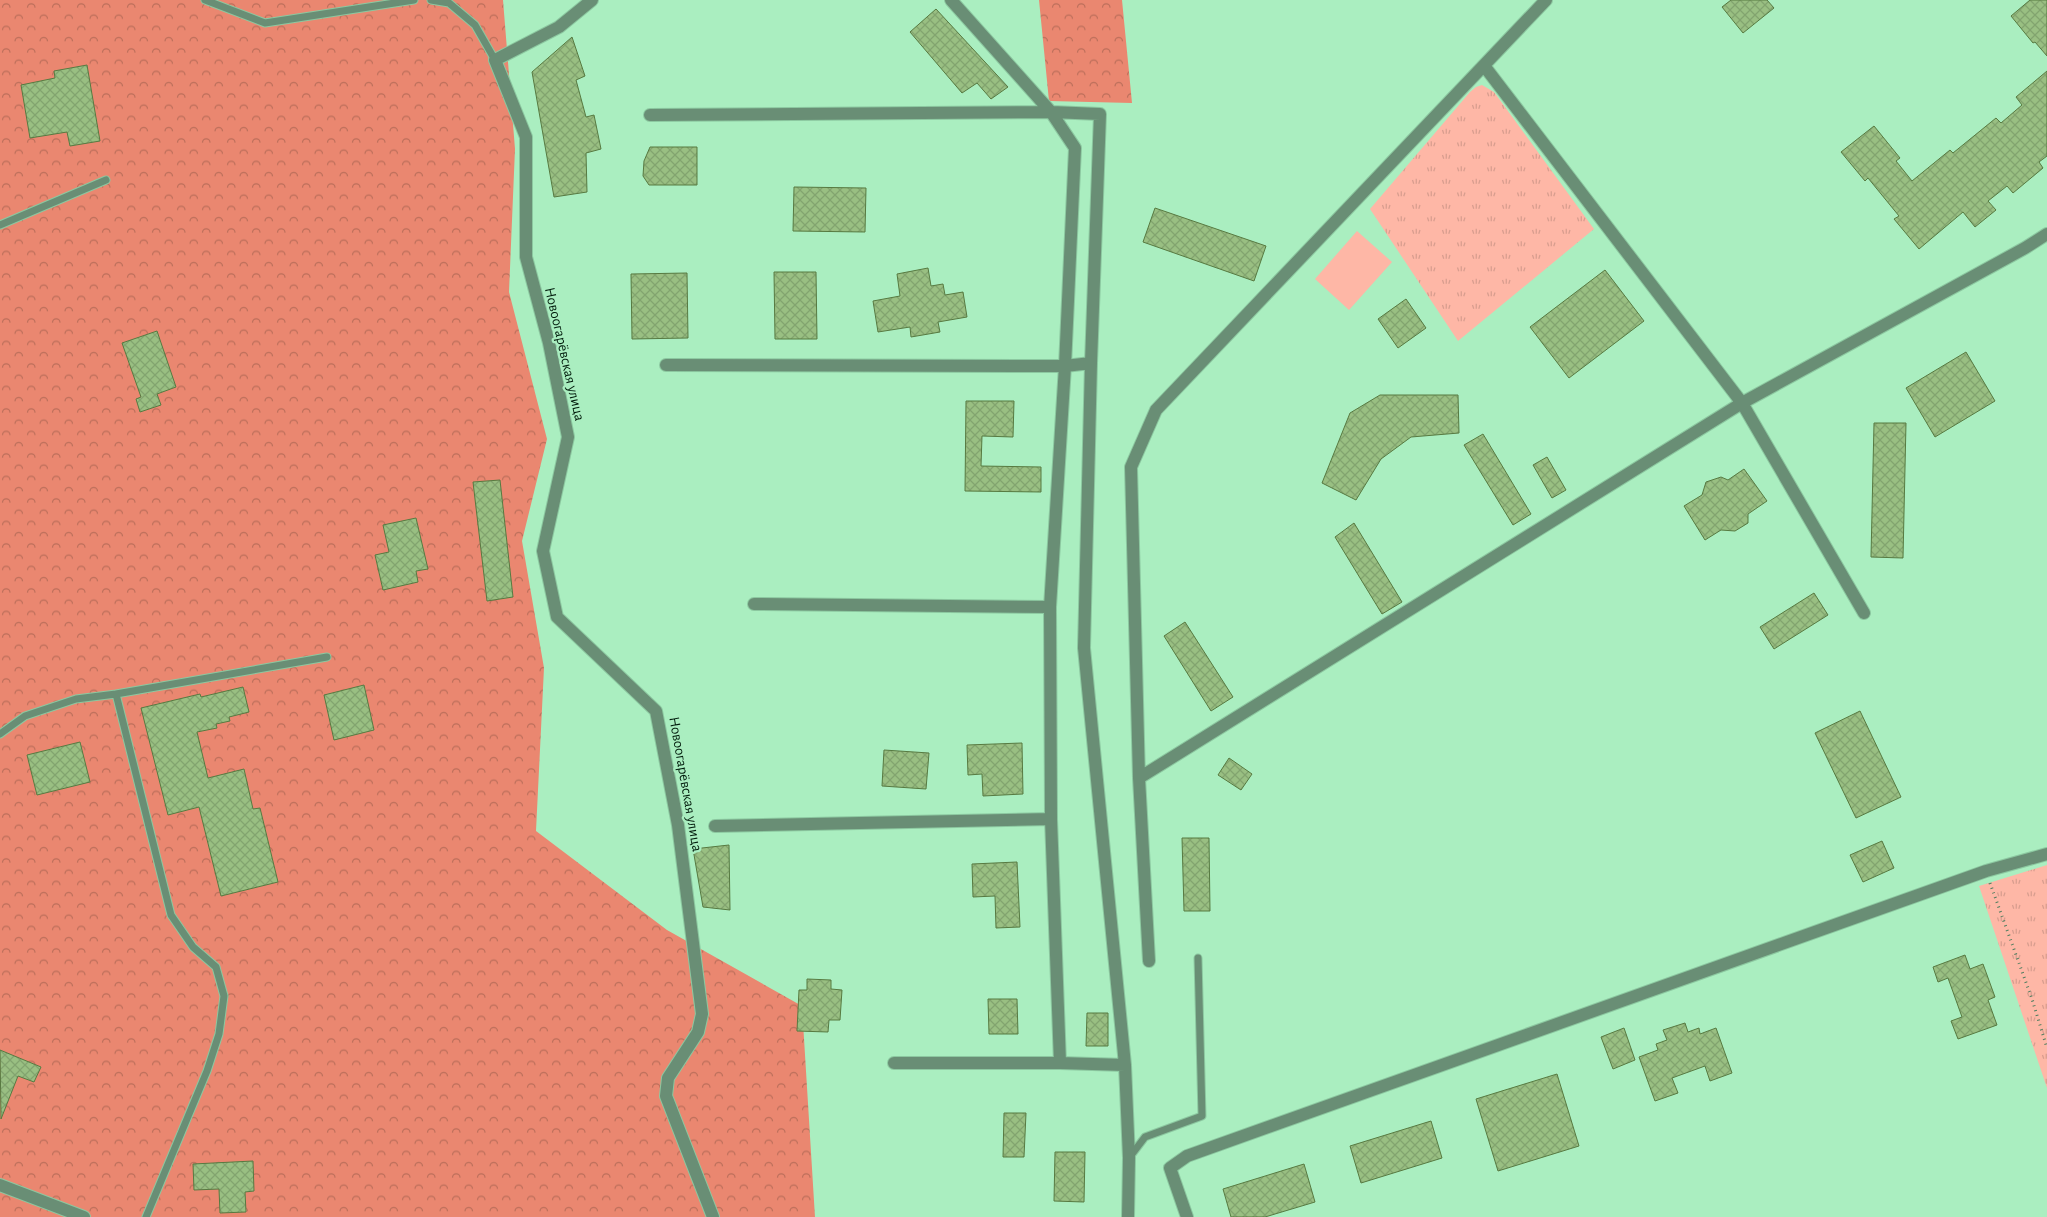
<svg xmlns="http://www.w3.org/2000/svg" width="2047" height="1217" font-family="'Alegreya Sans',sans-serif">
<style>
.grass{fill:url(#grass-tufts)}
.forest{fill:url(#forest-crowns)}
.pitch{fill:#feb7a6}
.building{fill:url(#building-cross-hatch);stroke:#577a41}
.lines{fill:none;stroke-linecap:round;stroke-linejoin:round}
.lane-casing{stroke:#8cc8a0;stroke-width:9}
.street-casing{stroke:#8cc8a0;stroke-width:14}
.path{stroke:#517e60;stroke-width:3;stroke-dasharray:1 4;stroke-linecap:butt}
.lane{stroke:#698e75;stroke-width:7}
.street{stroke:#698e75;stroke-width:12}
.labels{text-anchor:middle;stroke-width:4.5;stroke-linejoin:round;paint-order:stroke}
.street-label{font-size:15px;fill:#031d0d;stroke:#aaeec0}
</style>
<defs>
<pattern id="grass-tufts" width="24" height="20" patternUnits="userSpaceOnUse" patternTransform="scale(1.25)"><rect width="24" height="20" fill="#feb7a6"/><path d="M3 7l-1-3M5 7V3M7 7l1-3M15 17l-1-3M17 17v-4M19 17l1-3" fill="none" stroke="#d89d8e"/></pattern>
<pattern id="forest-crowns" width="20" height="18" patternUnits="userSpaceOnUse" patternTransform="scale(1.25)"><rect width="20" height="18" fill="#ea8770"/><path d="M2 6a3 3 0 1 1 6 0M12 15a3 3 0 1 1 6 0" fill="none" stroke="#bb6e5a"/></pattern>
<pattern id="building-cross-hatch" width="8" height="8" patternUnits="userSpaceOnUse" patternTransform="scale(1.25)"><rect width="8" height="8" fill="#99bf82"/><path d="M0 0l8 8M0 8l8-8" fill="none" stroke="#82a46f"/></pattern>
</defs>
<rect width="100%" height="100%" fill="#aaeec0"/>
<path class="grass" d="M1482,85L1494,92L1594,229L1458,341L1370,209L1470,92L1476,87Z
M2047,865V1088L1979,886Z"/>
<path class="forest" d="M0,0H503L515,149L509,292L547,439L522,541L544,668L536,831L667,930L802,1006L815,1217H0Z
M1039,0H1122L1132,103L1049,101Z"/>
<path class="pitch" d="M1357,231L1392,262L1349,310L1315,279Z"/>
<path class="building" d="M1731,0H1767L1774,8L1743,33L1722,7Z
M2030,0H2047V56L2035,42L2033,43L2011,16Z
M936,9L1008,87L991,99L977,83L962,93L910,32Z
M572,37L585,76L576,80L586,117L594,115L601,149L586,153L587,192L554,197L532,72Z
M87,65L100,141L70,146L67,132L30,138L21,85L55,78L54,71Z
M2047,71V156L2039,162L2043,168L2013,193L2007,186L1988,201L1996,210L1975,227L1963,212L1919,249L1894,219L1899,216L1868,178L1865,181L1841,152L1874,126L1900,158L1896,161L1912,181L1950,150L1953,153L1996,118L2001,123L2022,105L2016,97Z
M650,147H697V185H649L643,176L644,161Z
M794,187L866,188L865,232L793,231Z
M1155,208L1266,246L1254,281L1143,242Z
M928,268L931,286L943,284L945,295L963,292L967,317L938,322L940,332L911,337L910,327L878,332L873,301L900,296L897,274Z
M1605,270L1644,321L1569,378L1530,327Z
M774,272H816L817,339H775Z
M687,273L688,338L632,339L631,274Z
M1406,299L1426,328L1398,348L1378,319Z
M157,331L176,387L157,394L161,405L140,412L136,399L141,397L122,343Z
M1966,352L1995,401L1935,437L1906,388Z
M1380,395H1458L1459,433L1411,437L1381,459L1356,500L1322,483L1350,413Z
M966,401H1014L1013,437L982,436L981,466L1041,467V492L965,491Z
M1874,423H1906L1903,558L1871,557Z
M1483,434L1531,514L1513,525L1464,445Z
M1547,457L1566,490L1552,498L1533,465Z
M1744,469L1767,501L1748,514V523L1735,531L1721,530L1705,540L1684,506L1702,495L1706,482L1721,477L1728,480Z
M500,480L513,597L487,601L473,482Z
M416,518L428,569L416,571L418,582L383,590L375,555L389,552L383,525Z
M1354,523L1402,602L1382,614L1335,537Z
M1814,593L1828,615L1774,649L1760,627Z
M1185,622L1233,697L1211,711L1164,636Z
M364,685L374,730L334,740L324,695Z
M243,687L249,712L229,717L230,721L216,724L217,728L197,732L208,778L244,769L253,809L260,808L278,882L221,896L199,807L168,815L141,708L200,694L201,697Z
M1860,711L1901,797L1856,818L1815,733Z
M80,742L90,782L37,795L27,755Z
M1022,743L1023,794L983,796L982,774L968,775L967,745Z
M884,750L929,753L926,789L882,786Z
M1229,758L1252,774L1241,790L1218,775Z
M1182,838H1209L1210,911H1184Z
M1882,841L1894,868L1863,882L1850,855Z
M729,845L730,910L703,907L693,849Z
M1017,862L1020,927L996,928L995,896L973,897L972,864Z
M1965,955L1970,969L1983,964L1995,997L1988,1000L1997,1025L1958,1039L1951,1021L1962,1017L1948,978L1938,982L1933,967Z
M807,979L831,980V989L842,990L840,1020H829L828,1032L797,1031L799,990H807Z
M988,999H1017L1018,1034H989Z
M1087,1013H1108V1046H1086Z
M1685,1023L1688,1032L1699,1028L1700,1034L1716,1028L1732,1073L1710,1081L1705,1066L1672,1078L1678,1093L1655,1101L1639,1057L1658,1050L1656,1044L1667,1040L1663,1030Z
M1624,1028L1635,1060L1613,1069L1601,1037Z
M0,1050L41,1067L34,1082L18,1076L1,1119Z
M1557,1074L1579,1146L1498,1171L1476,1099Z
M1004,1113H1026L1024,1157H1003Z
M1431,1121L1442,1158L1361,1183L1350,1146Z
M1055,1152H1085L1084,1202L1054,1201Z
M253,1161L254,1191L245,1192L246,1212L220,1213L219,1189L194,1190L193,1164Z
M1304,1164L1315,1202L1265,1217H1231L1223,1189Z"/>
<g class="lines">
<defs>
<path id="lane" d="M205,0L265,23L414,0
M431,0L449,3L475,25L495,60
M0,225L106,180
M116,694L327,657
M0,734L25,716L76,699L116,694L171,915L193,947L216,967L224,996L219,1034L207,1071L146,1217
M1129,1158L1145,1137L1202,1116L1198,958"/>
<path id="street" d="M592,0L559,27L495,60L526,137V257L549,343L568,437L543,551L557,617L656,711L678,825L702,1014L698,1032L668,1078L666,1096L713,1217
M1485,67L1742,403L1864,613
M1051,112L1100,114L1091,363
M650,115L1051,112L951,0
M666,365L1065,366L1091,363L1084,648L1125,1065L1129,1158L1128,1217
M754,604L1050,607
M1139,778L1131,467L1156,410L1546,0
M715,826L1051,819
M1149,961L1139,778L1742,403L2025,248L2047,234
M894,1063H1060L1051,819L1050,607L1065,366L1075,148L1051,112
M1060,1063L1125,1065
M0,1185L84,1217
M1187,1217L1170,1168L1187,1156L1986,871L2047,854"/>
</defs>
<use href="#lane" class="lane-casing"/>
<use href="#street" class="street-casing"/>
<path class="path" d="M1990,883L2032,999L2047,1048"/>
<use href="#lane" class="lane"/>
<use href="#street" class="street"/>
</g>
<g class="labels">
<g class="street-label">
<text transform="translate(565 354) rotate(77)" y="5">Новоогарёвская улица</text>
<text transform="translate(686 784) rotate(80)" y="5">Новоогарёвская улица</text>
</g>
</g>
</svg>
